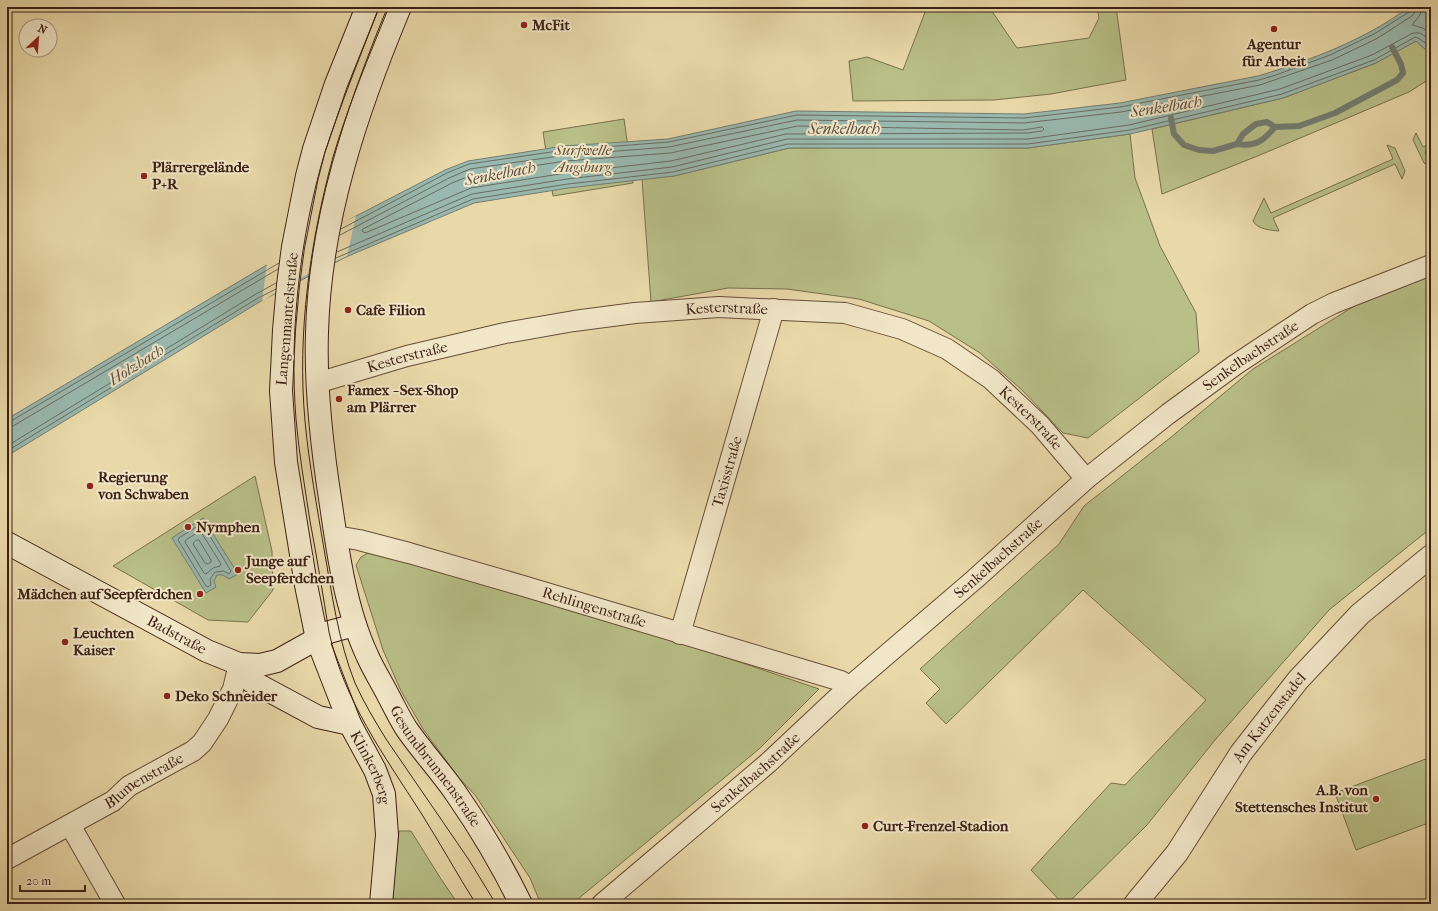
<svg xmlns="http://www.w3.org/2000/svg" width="1438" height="911" font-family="'IM FELL French Canon',serif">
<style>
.green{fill:#b8bf87;stroke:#7a704e}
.water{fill:#99b9b0;stroke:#747c72}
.pier{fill:#e9d9a9}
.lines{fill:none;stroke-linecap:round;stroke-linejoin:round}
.shore{stroke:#6a6c62;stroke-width:1}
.stream{stroke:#747c72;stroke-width:6}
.minor-casing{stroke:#674e3a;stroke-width:22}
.tertiary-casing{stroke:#674e3a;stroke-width:24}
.secondary-casing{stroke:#3c2015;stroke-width:24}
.minor{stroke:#f1e6c7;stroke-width:20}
.tertiary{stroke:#f1e6c7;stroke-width:22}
.secondary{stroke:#f1e6c7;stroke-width:22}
.tram{stroke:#3c2015;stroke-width:1}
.poi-dot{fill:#8f2418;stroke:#f1e6c7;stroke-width:1.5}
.labels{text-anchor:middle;stroke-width:4;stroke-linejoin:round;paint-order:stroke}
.poi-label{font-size:15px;font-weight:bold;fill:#3c2015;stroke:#f1e6c7;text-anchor:start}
.park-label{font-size:15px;font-style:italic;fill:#5b4832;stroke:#f1e6c7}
.street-label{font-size:15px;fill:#3c2015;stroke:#f1e6c7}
.water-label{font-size:16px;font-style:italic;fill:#584e44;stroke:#f1e6c7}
</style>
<rect width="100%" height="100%" fill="#e9d9a9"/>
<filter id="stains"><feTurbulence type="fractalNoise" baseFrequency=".005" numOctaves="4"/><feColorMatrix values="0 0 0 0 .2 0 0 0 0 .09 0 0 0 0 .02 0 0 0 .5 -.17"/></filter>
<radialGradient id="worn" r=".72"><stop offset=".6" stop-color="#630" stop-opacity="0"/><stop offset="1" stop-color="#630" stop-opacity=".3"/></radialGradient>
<path class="green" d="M927,7H989L1017,48L1089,38L1099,18L1097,7H1116L1126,80L1051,94L994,100L853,101L849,61L867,57L903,70Z
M1416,41L1425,49H1431V78L1409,92L1260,155L1162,194L1152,129L1283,98L1376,63Z
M624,119L633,183L553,196L543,132Z
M1416,133L1423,147L1431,143V150L1425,152L1431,166L1424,163L1413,140Z
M1130,134L1135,178L1160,246L1196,313L1199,352L1088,438L1063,433L1022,390L980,353L929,321L859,299L787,289L728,288L651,302L642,179L674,176L789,148H1028Z
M1387,145L1395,148L1405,171L1402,179L1395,164L1273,218L1279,231C1271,230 1258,230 1253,221L1264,198L1271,213L1393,159Z
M1431,275V528L1329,610L1215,740L1147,825L1067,904H1063L1031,870L1111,783L1125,785L1206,700L1083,590L946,724L926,703L940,689L920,669L1059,544L1084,506L1170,438L1253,369L1356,305L1394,288Z
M255,476L272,551L273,590L248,622L208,620L113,566Z
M368,553L485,582L663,636L819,689L759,749L572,904H543L540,902L530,878L475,795L459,778L423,729L401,691L383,650L356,565L361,557Z
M1431,757V822L1356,850L1335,793Z
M399,831H411L441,879L458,904H392Z"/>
<path class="water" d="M1409,7H1431V49H1425L1416,41L1376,63L1283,98L1130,134L1028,148H789L674,176L568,188L474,203L346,257L261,301L7,456V419L265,266L356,216L445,170L468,161L564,146L668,139L796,111L1024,114L1120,103L1258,76C1311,60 1365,40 1409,7Z
M203,518L238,574L229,579L223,575H217L214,581L216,587L206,593L172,538Z"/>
<path class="pier" d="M356,216L347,256L310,273L282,288L262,302L267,263L320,234Z"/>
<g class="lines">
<path class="shore" d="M1422,7L1420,15L1412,25L1423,28L1431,34
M798,126L1023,130L1042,127L1044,129L1042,131L1027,133L786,134L671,161L566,173L471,188L365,233L362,231L363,229L452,183L472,175L566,161L670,153Z
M341,229L447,173L469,164L565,150L669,142L797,115L1024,118L1120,107L1259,80L1276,75L1330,55L1374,34L1409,12L1411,7
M340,235L449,178L470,169L566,155L669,147L797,120L1024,123L1121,112L1260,85L1277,79L1332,60L1376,39L1412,16L1415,12L1416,7
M337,252L472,194L567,179L672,167L787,139H1028L1129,125L1280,89L1372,55L1413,33H1420L1431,40
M336,258L473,199L568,184L673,172L788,144H1028L1130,130L1282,94L1374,60L1415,37C1421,38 1424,44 1431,45
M7,422L11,421L279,263
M7,427L13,426L278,269
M7,446L256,294L276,283
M7,451L258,298L276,289
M200,525H203L231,571L229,574L224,571L215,572L210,579L211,585L208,587L206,586L178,540L179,538Z
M199,532H201L221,564L220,566L213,568L206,574L204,573L185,542L186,540Z
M197,540H199L211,560V562L208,564L205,563L193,544L194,542Z"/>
<path class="stream" d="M1171,118L1174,134L1184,145L1199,150L1213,151L1237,144L1243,134L1256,124L1267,122L1275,127L1299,126L1335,113L1397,80L1403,73L1401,64L1392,47
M1237,144C1256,147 1263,141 1275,127"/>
<defs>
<g id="minor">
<path id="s1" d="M317,383L407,356L505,333L574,321L635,313L719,307L845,313L902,329L947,349L991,379L1040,425L1086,479"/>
<path id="s2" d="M336,536L359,540L409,553L520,585L841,681L849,687"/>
<path id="s3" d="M680,634L774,309"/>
<path d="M70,825L115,904"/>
<path id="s4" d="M7,859L113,801L129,786L193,751L202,743L218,719L233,689L239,664"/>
<path id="s5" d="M602,904L768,763L849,687L975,579L1086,479L1168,414L1235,365L1312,314L1334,303L1431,265"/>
</g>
<g id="tertiary">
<path id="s6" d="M1135,904L1177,853L1241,753L1298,680L1360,614L1431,556"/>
</g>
<g id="secondary">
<path id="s7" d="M367,7L336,84L314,149L307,176L293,247L288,285L284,330L281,391L286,462L306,585L317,639L350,724L375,770L384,794L387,835L381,904"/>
<path id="s8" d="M400,7C357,110 320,219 317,332C315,390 322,448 331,505C338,554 346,610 367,655C373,669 382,683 389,697C395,708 401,721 408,731C423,752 440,771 455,792C480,828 502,865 521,904"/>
<path id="s9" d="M7,543L207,651L239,664L260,665L277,661L329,632L355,625"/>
<path d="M239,664L251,681L318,717L350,724"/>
</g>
</defs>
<use href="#minor" class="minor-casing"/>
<use href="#tertiary" class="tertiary-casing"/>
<use href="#secondary" class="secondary-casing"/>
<use href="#minor" class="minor"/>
<use href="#tertiary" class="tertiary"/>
<use href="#secondary" class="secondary"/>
<path class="tram" d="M379,7C361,55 341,103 325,152C300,236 289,332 296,419C299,454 305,488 310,521C317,558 323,595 329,632C344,701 384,755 421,813C440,843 457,874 476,904
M389,7C369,56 348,106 333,157C310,242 297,333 305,421C309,464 317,507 324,549C332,594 338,640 355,683C364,703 375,721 386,739L469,860L496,904"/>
</g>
<g class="poi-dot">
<circle cx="524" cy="25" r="4"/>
<circle cx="1274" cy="29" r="4"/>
<circle cx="144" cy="176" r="4"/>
<circle cx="348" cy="310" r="4"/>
<circle cx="339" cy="399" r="4"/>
<circle cx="90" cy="486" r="4"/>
<circle cx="188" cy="527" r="4"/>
<circle cx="238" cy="570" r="4"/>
<circle cx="200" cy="594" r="4"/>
<circle cx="65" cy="642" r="4"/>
<circle cx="167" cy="696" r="4"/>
<circle cx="1376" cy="799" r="4"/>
<circle cx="865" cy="826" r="4"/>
</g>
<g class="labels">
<g class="poi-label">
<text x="532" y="30">McFit</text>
<text x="1274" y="49" text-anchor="middle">Agentur<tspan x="1274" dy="17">für Arbeit</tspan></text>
<text x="152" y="172">Plärrergelände<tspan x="152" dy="17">P+R</tspan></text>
<text x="356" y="315">Cafe Filion</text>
<text x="347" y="395">Famex - Sex-Shop<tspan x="347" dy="17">am Plärrer</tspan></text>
<text x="98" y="482">Regierung<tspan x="98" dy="17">von Schwaben</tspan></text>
<text x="196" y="532">Nymphen</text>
<text x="246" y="566">Junge auf<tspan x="246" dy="17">Seepferdchen</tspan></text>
<text x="192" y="599" text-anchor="end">Mädchen auf Seepferdchen</text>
<text x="73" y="638">Leuchten<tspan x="73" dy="17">Kaiser</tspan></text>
<text x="175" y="701">Deko Schneider</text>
<text x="1368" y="795" text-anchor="end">A.B. von<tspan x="1368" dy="17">Stettensches Institut</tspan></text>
<text x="873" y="831">Curt-Frenzel-Stadion</text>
</g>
<g class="park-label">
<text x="583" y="155">Surfwelle<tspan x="583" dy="17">Augsburg</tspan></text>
</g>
<g class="street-label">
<text dy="5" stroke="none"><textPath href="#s1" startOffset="418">Kesterstraße</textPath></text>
<text transform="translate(287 319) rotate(-85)" y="5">Langenmantelstraße</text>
<text dy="5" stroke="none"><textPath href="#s5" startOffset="850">Senkelbachstraße</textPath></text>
<text dy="5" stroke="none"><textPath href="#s1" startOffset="94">Kesterstraße</textPath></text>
<text dy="5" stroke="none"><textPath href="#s1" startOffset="754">Kesterstraße</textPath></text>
<text dy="5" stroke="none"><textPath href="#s3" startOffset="169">Taxisstraße</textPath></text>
<text dy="5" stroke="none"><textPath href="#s5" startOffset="526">Senkelbachstraße</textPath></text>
<text dy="5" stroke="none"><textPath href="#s2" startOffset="268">Rehlingenstraße</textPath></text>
<text dy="5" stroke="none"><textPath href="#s9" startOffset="193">Badstraße</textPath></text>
<text dy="5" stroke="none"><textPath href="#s6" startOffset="230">Am Katzenstadel</textPath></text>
<text dy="5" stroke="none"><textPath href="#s8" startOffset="797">Gesundbrunnenstraße</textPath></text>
<text dy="5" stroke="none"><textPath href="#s7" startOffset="787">Klinkerberg</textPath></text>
<text dy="5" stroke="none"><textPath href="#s5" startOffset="202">Senkelbachstraße</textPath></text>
<text dy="5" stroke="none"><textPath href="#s4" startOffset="158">Blumenstraße</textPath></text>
</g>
<g class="water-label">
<text transform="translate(1166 106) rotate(-9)" y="6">Senkelbach</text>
<text x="844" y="134">Senkelbach</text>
<text transform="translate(500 173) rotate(-11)" y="6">Senkelbach</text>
<text transform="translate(136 364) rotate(-32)" y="6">Holzbach</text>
</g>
</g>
<rect width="1438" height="911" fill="none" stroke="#e9d9a9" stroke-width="24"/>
<rect x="8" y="8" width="1422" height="895" fill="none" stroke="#3c2015" stroke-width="2"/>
<rect x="12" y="12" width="1414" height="887" fill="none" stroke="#3c2015"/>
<g transform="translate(38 38) rotate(26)"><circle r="19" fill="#f1e6c7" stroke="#a99780"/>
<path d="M0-3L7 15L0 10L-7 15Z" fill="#8f2418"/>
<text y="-6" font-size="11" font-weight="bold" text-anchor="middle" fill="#3c2015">N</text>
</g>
<path d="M20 885v6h65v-6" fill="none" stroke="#3c2015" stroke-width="2"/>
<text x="26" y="885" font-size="12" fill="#3c2015" stroke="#f1e6c7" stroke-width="3" paint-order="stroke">20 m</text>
<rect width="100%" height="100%" filter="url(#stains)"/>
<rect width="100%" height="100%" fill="url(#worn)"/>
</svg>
